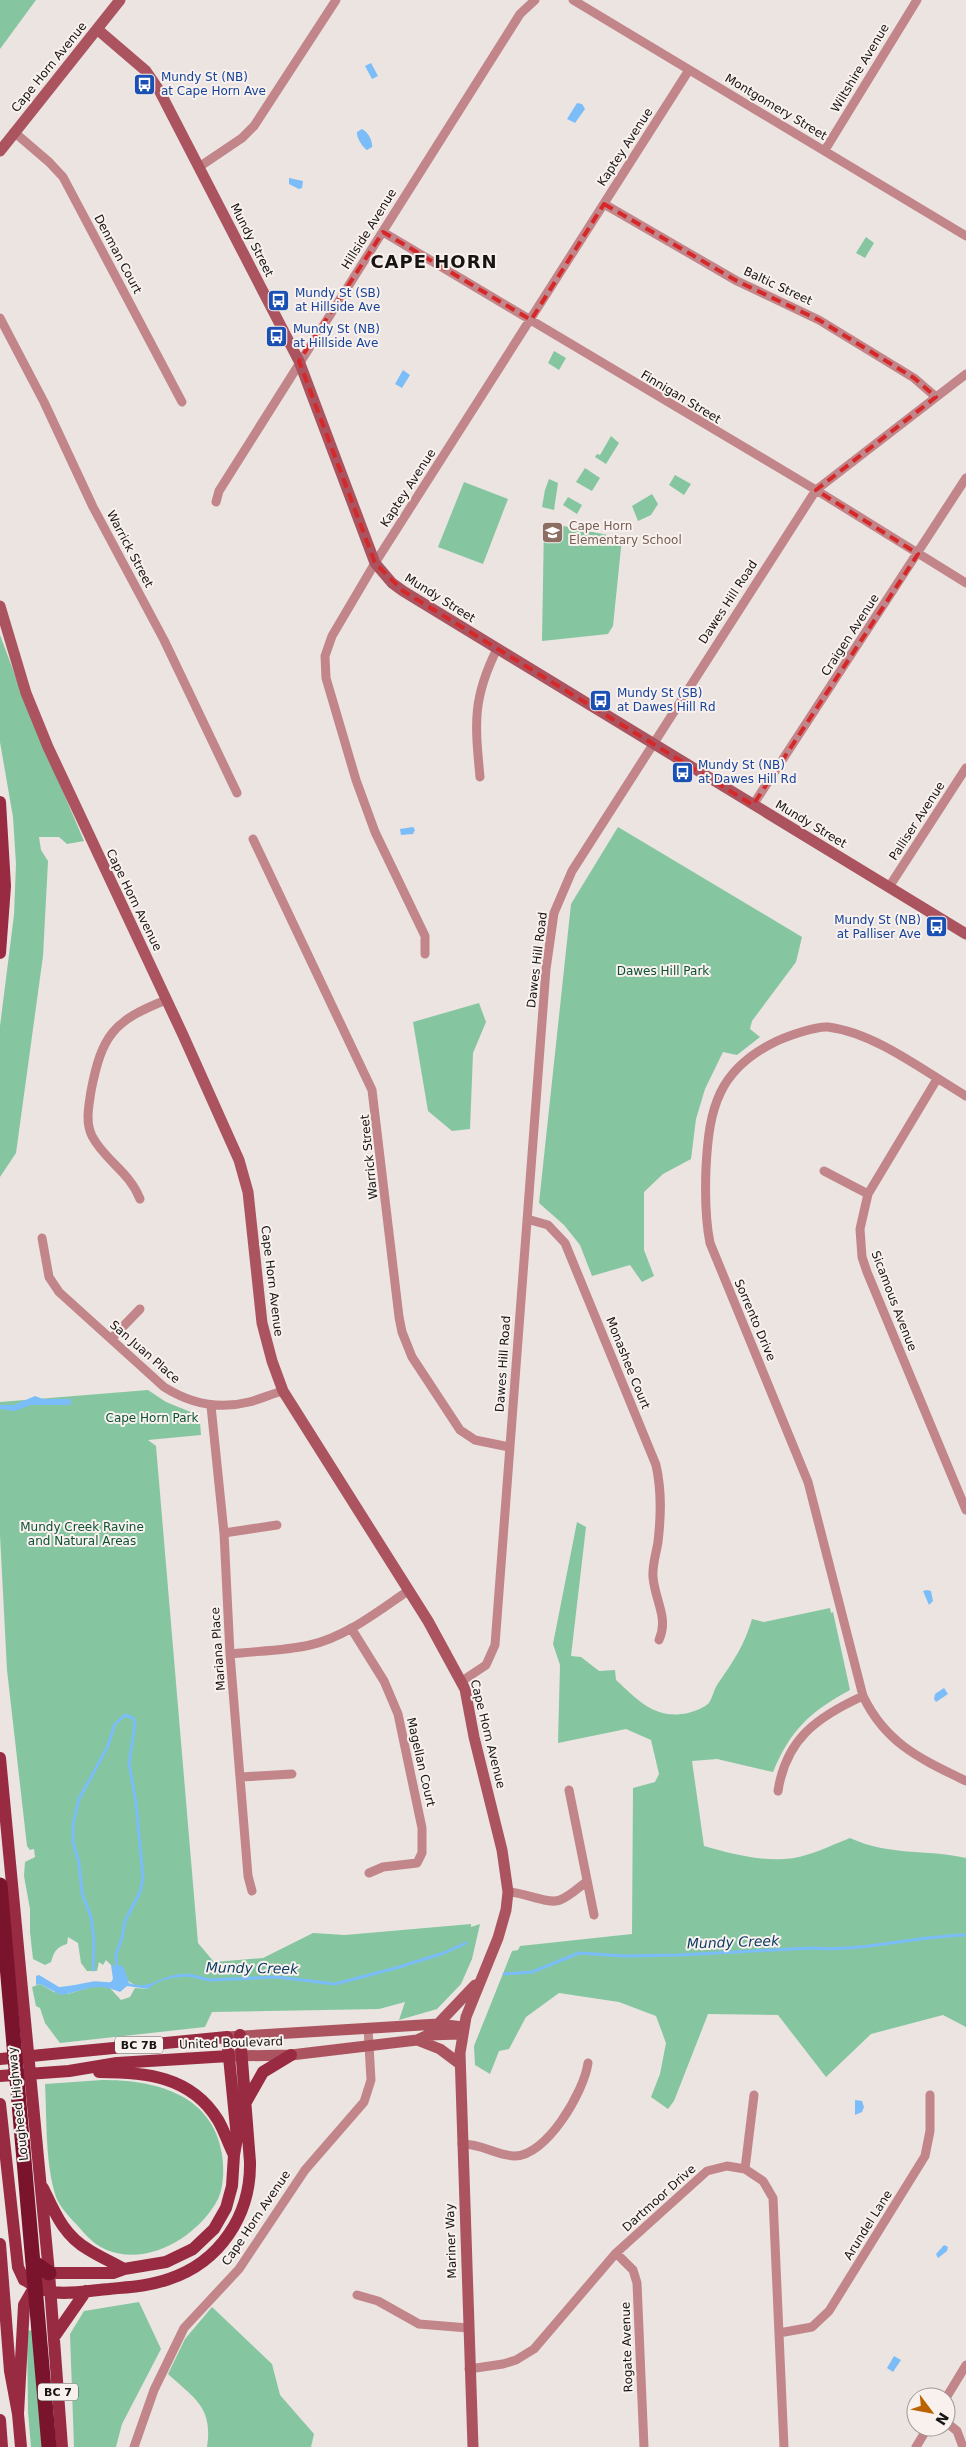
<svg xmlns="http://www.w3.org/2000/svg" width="966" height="2447" font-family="'DejaVu Sans',sans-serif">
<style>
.green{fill:#85c6a1}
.water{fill:#7bbdf9}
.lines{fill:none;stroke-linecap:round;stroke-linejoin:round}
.stream{stroke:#7bbdf9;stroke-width:3}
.street{stroke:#c2858a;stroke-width:9}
.secondary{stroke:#ab545f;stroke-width:11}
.primary{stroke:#982b41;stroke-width:12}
.highway{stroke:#7a142d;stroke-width:15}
.marked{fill:none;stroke:#d62828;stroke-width:4;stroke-dasharray:10 6;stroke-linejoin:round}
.labels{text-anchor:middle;stroke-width:4;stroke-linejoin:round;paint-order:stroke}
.shield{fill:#f8f1ee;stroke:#5a5655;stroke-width:1}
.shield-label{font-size:11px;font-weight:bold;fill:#171413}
.street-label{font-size:12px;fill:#171413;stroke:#f8f1ee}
.transit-label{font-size:12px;fill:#164399;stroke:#f8f1ee;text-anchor:start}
.education-label{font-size:12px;fill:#785e54;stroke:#f8f1ee;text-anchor:start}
.park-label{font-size:12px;fill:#0c5132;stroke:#f8f1ee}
.water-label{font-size:14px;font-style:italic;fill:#0b3d63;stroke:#f8f1ee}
.district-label{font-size:18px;font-weight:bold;letter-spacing:1px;fill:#171413;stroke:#f8f1ee}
</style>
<rect width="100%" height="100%" fill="#ebe4e1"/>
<path class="green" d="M0,0H36L0,49Z
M866,237L874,243L865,258L856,253Z
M554,351L566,358L559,370L548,363Z
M611,436L619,443L606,464L595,457L597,454L600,455Z
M585,468L600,478L592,491L576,482Z
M675,475L691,484L684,495L669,485Z
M549,479L558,483L554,510L542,507L545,490Z
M464,482L508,499L483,564L438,547Z
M652,494L658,504L651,515L638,521L632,506Z
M568,497L582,505L577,514L563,505Z
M544,522L622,538L613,626L608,634L542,641Z
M0,635L27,707L84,841L67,844L59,837H39L41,850L48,861L43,956L16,1153L0,1177V1026L14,915L16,864L13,817L0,742Z
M618,827L802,937L796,962L752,1021L750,1029L760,1037L737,1055L723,1052L705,1089L696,1119L691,1159L663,1174L644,1192V1250L654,1276L642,1282L630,1265L592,1276L580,1245L564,1225L539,1203L571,904Z
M479,1003L486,1022L473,1053L470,1129L452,1131L428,1111L413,1022Z
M148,1390L166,1402L193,1413L200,1422L201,1435L148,1440L156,1446L198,1943L214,1962L263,1958L313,1933L345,1935L471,1924V1927L480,1924L472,1959L461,1984L437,2009L399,2020L405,2002L379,2009L212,2012L205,2027L60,2043L45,2023L40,2008L36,2006L32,1987L40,1984L54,1992L68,1994L94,1986L109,1987L121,2000L130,1997L135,1988L148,1989L147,1985C131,1990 125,1976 115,1966L111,1965L106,1960L103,1965L99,1962L97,1971H87L81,1963L78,1943L68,1937L67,1944C56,1947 54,1952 51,1962L45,1965L33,1959L30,1932V1909L24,1876L25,1862L35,1857L34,1849L30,1850L27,1846L7,1670L0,1535V1402Z
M577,1522L586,1527L571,1656L581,1657L599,1671L615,1670L616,1680C639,1701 655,1720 688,1713C695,1711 704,1708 709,1703C713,1697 714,1688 719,1682C733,1662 745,1644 752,1619L764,1622L830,1608L831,1613L833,1612L850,1690C810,1712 791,1729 773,1772L717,1759L692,1761L704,1846C729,1853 758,1861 784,1859C807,1858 829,1846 850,1838C889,1856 925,1849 966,1858V2027L943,2015L871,2034L826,2077L778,2015L708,2014L674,2101L668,2109L651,2097L660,2074L666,2043L656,2016L619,2002L559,1993L526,2017L509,2049L499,2051L490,2074L475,2065L474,2046L512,1951L518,1950L520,1946L632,1934L633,1788L655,1782L659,1774L651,1740L626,1729L558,1743L560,1665L553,1644Z
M102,2080C154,2080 212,2093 222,2154C224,2168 224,2186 218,2199C194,2245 124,2279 84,2233C76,2223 60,2209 56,2197C45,2162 47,2121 45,2084Z
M139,2302L161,2349L122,2424L116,2447H74L70,2334L84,2311Z
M212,2307L272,2364L280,2395L314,2434L311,2447H207C213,2407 195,2399 168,2374L185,2339Z
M33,2330L42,2447H31L28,2412L27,2331Z"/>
<path class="water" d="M371,63L378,76L372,79L365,66Z
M577,103L582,104L585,109L575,123L567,119Z
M362,129C368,132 373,141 372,147L367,150C363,148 356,137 357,132Z
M289,178L303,181L302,188L299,189L289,184Z
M403,370L410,375L402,388L395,384Z
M413,827L415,830L413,834L401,835L400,829Z
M35,1396L43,1399H71V1405H31L15,1411L0,1409V1405H14Z
M927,1590L931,1591L933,1601L929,1605L923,1591Z
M944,1688L948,1694L936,1702L934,1699L935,1694Z
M111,1965L123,1966L129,1983C153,1992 165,1969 192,1975V1977C178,1976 158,1979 148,1989L127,1986L120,1992C93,1981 87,1991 61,1995L40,1984L36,1985V1976L39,1975L59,1987C65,1987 85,1983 90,1982C97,1980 105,1983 111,1982L113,1979Z
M855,2100L862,2101L864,2107L862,2112L855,2115Z
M944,2245L948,2247L947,2251L938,2258L936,2254Z
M894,2356L901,2360L893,2372L887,2368Z"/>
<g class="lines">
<path class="stream" d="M93,1970L94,1941L91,1917L82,1893L79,1863L73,1842V1824L79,1799L107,1748L115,1724L125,1715L133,1718L135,1724L129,1763L136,1803L143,1878L140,1892L125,1921L122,1938L116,1954L117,1969
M504,1974L532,1972L579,1953L624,1956L678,1955L812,1948C864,1952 914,1936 966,1935
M189,1975L209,1980L277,1977L335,1984L396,1968L444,1953L466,1943"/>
<path class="street" d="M573,0L966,236
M14,132L49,162L63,177L182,402
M825,150L917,0
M199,167L242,138L254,126L336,0
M604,204L737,281L819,320L914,378L936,397
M383,232L816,490L966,583
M0,318L44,402L93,507L164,640L237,793
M216,502L219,491L520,14L535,0
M480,777C475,724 472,699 497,649
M753,805L966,478
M253,839L372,1090L399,1317L402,1332L412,1357L460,1430L475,1440L509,1447
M889,887L966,768
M425,954V936L375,832L356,780L326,678L325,656L332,636L375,563L689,70
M937,1079L868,1194L860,1229L862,1257L867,1272L966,1510
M966,1096C925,1072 876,1033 828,1027C816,1026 788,1036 777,1041C718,1069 709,1108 706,1168C705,1193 705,1218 710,1243L808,1482L863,1696C886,1744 921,1759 966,1781
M824,1171L868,1194
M140,1199C129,1171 105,1161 92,1136C85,1122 89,1105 91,1091C102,1035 113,1021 166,1000
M527,1219L548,1225L565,1243L656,1465C662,1492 661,1516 658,1542C656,1554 652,1566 653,1577C655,1601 669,1618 659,1640
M42,1238L49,1277L59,1292L164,1387C191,1404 218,1410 249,1402C261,1399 271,1394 283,1391
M111,1339L140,1309
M211,1406L224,1533L230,1654L248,1876L252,1891
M224,1533L277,1525
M351,1628L384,1681L398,1714L422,1828V1853L417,1863L383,1867L369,1873
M230,1654C256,1651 284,1651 310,1645C346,1637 378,1611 408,1591
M462,1681L486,1665L495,1645L546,969L554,913L572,871L816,490L966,374
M241,1777L292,1774
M569,1790L594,1915
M778,1791C786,1739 817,1717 863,1696
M508,1892C524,1892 548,1905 560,1900C570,1896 578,1888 586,1882
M462,2144C482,2144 496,2155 514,2156C546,2157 584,2092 588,2063
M745,2169L754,2095
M616,2253L633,2270L637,2283L644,2447
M357,2295L378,2301L419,2324L468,2328
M779,2333L812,2327L829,2311L925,2156L930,2131V2095
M469,2369L503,2364L516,2360L534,2349L616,2253L707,2171L727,2166L745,2169L763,2181L773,2198L784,2447
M946,2398L966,2365
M946,2422L957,2431L963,2447
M134,2447L154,2390L184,2328L239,2269L305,2170L364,2102L371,2080L368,2028
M916,2447L928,2427"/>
<path class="secondary" d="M97,29L146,71L159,90L299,361L375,563L392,583L403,591L966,934
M0,151L120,0
M0,606L26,693L48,747L183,1035L239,1160L248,1192L262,1323L272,1361L283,1391L428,1621L465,1689L474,1737L502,1850L508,1892L506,1910L498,1938L466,2017L460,2053L473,2447
M438,2024L475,1985
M227,2037L438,2024L463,2027
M417,2040L440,2049L460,2064
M234,2056L291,2055L417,2040L428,2035L460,2034"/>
<path class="primary" d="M0,802L5,886L0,953
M0,1758L49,2273L62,2447
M0,2059L227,2037L237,2138L234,2155L232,2186L226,2208L214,2229L193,2249L166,2262L124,2269L113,2273H49L35,2286L24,2305L18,2414
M99,2072C145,2072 191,2076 218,2120C224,2130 228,2143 234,2155
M0,2076L69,2071L117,2063L229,2056
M246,2102L263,2072L291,2055
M0,2104L18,2267L24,2280C32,2284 40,2289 48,2291C63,2296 93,2290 109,2289C129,2287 150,2286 169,2279C220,2262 251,2215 250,2162L240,2035
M43,2188C55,2213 64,2236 89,2250C100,2257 112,2262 124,2269
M0,2244L10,2371L18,2414L21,2447
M54,2337L86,2291
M0,2420L2,2447"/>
<path class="highway" d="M0,1885L49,2447
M33,2262L49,2273"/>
</g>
<path class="marked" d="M604,204L737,281L819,320L914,378L936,397L816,490L918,554L753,805L403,591L375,563L299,361L383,232L531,320Z"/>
<defs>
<symbol id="bus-square" viewBox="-11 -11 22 22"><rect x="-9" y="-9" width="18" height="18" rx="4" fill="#1a4fb4" stroke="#f8f1ee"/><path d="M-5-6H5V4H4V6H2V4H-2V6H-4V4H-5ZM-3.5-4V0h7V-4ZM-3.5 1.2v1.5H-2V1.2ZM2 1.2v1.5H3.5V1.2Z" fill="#fff"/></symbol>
<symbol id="school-square" viewBox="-11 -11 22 22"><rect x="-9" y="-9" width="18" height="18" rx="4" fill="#8d6e63" stroke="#f8f1ee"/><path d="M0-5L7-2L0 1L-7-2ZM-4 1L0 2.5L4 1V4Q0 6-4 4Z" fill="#fff"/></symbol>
</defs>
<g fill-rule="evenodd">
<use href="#bus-square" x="132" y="72" width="25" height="25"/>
<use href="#bus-square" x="266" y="288" width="25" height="25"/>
<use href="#bus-square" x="264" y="324" width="25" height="25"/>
<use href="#school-square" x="540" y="520" width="25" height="25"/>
<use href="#bus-square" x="588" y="688" width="25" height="25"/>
<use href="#bus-square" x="670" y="760" width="25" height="25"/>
<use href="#bus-square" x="924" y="914" width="25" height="25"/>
</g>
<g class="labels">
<g class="shield">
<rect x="115" y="2036.5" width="48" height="17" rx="4"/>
<rect x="38" y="2383.5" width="40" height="17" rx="4"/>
</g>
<g class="shield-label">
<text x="139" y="2049">BC 7B</text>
<text x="58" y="2396">BC 7</text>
</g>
<g class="street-label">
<text transform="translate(49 67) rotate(-51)" y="4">Cape Horn Avenue</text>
<text transform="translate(860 68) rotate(-59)" y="4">Wiltshire Avenue</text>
<text transform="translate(776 107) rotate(31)" y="4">Montgomery Street</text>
<text transform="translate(625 147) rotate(-57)" y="4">Kaptey Avenue</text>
<text transform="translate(369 229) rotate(-58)" y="4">Hillside Avenue</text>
<text transform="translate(252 240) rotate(63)" y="4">Mundy Street</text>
<text transform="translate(118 254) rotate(62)" y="4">Denman Court</text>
<text transform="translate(778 286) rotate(25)" y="4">Baltic Street</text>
<text transform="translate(681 397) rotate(31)" y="4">Finnigan Street</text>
<text transform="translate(408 488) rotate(-57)" y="4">Kaptey Avenue</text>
<text transform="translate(130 549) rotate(62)" y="4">Warrick Street</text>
<text transform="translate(440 598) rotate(32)" y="4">Mundy Street</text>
<text transform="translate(728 602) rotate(-57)" y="4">Dawes Hill Road</text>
<text transform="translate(850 635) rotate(-57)" y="4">Craigen Avenue</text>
<text transform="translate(917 821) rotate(-57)" y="4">Palliser Avenue</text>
<text transform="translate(811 824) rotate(31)" y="4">Mundy Street</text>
<text transform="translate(134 900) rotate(64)" y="4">Cape Horn Avenue</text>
<text transform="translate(537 960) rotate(-83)" y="4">Dawes Hill Road</text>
<text transform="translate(369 1157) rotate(-96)" y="4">Warrick Street</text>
<text transform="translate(272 1281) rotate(83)" y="4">Cape Horn Avenue</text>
<text transform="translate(894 1301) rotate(69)" y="4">Sicamous Avenue</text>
<text transform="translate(755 1320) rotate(67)" y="4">Sorrento Drive</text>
<text transform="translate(145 1352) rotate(41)" y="4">San Juan Place</text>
<text transform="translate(628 1363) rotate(68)" y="4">Monashee Court</text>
<text transform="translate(503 1364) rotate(-86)" y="4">Dawes Hill Road</text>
<text transform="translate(218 1649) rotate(-94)" y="4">Mariana Place</text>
<text transform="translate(488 1734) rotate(76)" y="4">Cape Horn Avenue</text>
<text transform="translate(421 1762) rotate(77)" y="4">Magellan Court</text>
<text transform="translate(231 2043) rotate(-2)" y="4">United Boulevard</text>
<text transform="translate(18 2104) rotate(-96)" y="4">Lougheed Highway</text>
<text transform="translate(659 2198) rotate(-42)" y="4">Dartmoor Drive</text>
<text transform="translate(256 2218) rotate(-56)" y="4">Cape Horn Avenue</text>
<text transform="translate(868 2225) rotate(-58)" y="4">Arundel Lane</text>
<text transform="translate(451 2241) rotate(-92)" y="4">Mariner Way</text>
<text transform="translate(627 2347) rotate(-92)" y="4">Rogate Avenue</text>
</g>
<g class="transit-label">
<text x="161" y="81">Mundy St (NB)<tspan x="161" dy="14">at Cape Horn Ave</tspan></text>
<text x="295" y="297">Mundy St (SB)<tspan x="295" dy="14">at Hillside Ave</tspan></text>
<text x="293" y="333">Mundy St (NB)<tspan x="293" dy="14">at Hillside Ave</tspan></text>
<text x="617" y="697">Mundy St (SB)<tspan x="617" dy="14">at Dawes Hill Rd</tspan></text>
<text x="698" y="769">Mundy St (NB)<tspan x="698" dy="14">at Dawes Hill Rd</tspan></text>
<text x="921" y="924" text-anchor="end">Mundy St (NB)<tspan x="921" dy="14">at Palliser Ave</tspan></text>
</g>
<g class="education-label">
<text x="569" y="530">Cape Horn<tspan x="569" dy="14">Elementary School</tspan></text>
</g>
<g class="park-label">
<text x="663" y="975">Dawes Hill Park</text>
<text x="152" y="1422">Cape Horn Park</text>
<text x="82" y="1531">Mundy Creek Ravine<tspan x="82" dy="14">and Natural Areas</tspan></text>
</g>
<g class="water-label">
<text transform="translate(733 1942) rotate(-2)" y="5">Mundy Creek</text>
<text transform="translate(252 1968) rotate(1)" y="5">Mundy Creek</text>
</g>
<g class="district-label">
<text x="434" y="268">CAPE HORN</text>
</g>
</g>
<g transform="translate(931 2412) rotate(122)"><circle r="24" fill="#f8f1ee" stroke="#9e9996"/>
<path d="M0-4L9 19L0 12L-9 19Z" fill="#bc6300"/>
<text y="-8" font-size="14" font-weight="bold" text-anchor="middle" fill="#171413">N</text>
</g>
</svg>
